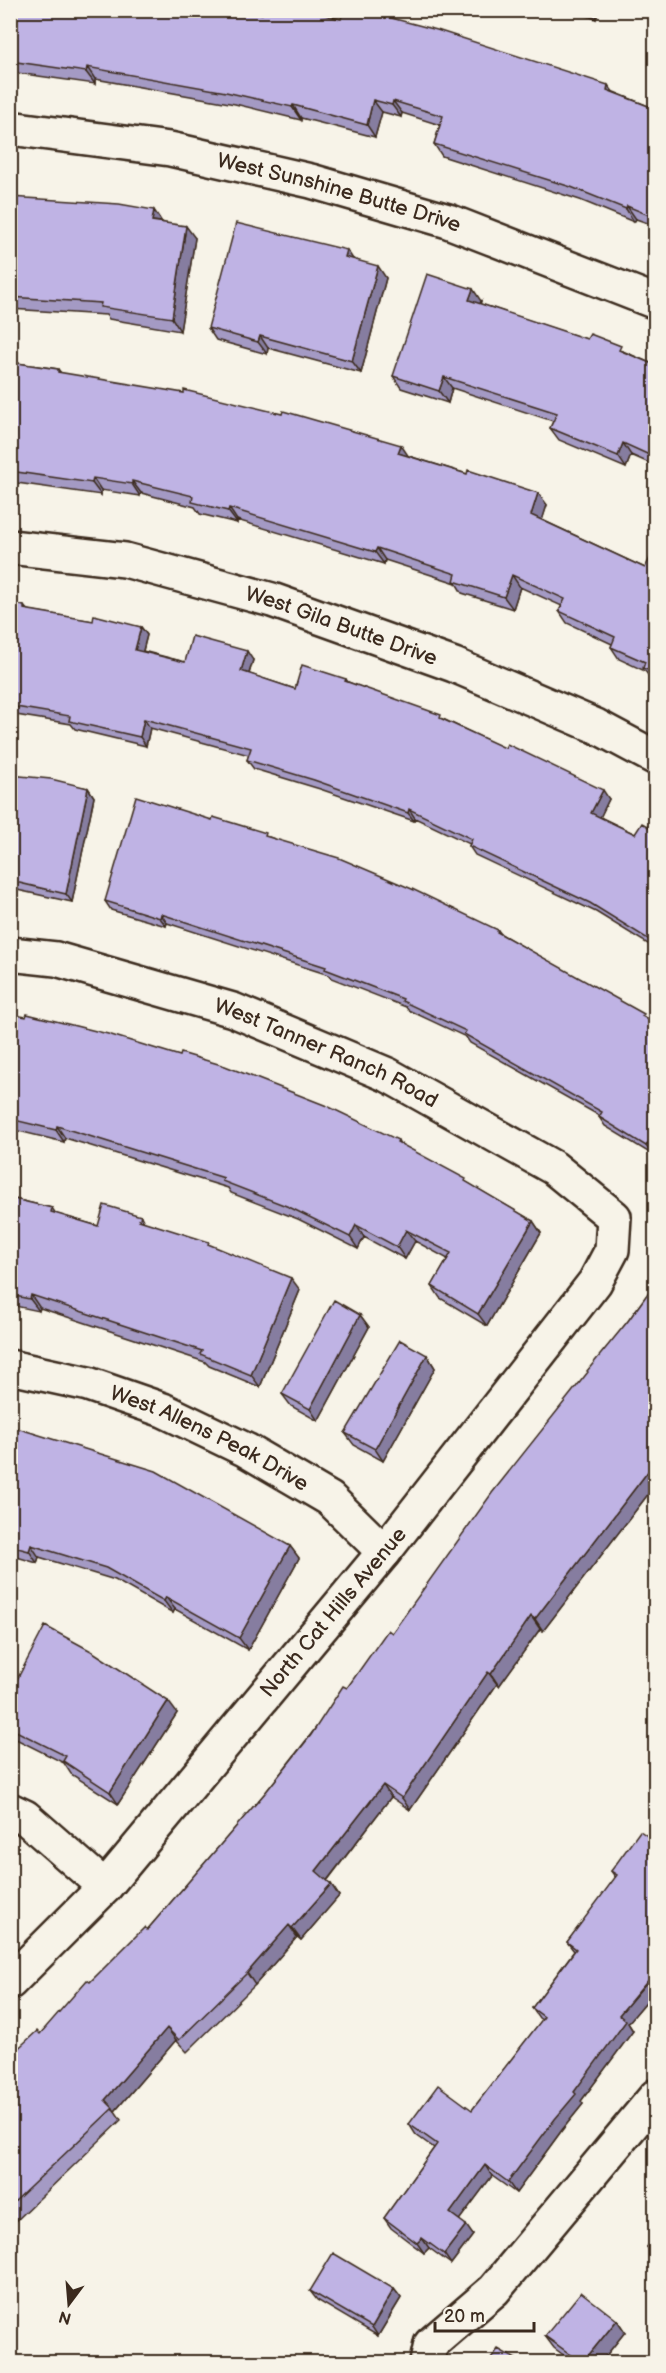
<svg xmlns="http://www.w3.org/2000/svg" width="666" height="2373" font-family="'Balsamiq Sans',sans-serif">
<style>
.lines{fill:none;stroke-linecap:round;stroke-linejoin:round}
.minor-casing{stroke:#3b2a1e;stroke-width:38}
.minor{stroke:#f7f3e8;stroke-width:33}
.wall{fill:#a49ac4;stroke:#3b2a1e;stroke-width:1.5}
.shaded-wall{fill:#867da0;stroke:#3b2a1e;stroke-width:1.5}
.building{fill:#bfb3e4;stroke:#3b2a1e;stroke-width:1.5}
.labels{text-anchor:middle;stroke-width:4.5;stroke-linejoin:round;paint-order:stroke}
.street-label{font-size:21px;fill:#3b2a1e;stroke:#f7f3e8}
</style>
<rect width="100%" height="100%" fill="#f7f3e8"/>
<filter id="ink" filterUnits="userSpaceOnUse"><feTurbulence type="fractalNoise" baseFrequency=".0167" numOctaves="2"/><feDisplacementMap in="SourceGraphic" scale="12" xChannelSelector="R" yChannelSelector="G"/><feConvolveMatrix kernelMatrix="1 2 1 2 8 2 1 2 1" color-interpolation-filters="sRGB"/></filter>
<g filter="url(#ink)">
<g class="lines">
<defs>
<g id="minor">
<path id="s1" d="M10,128L170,149L311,181L448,221L656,302"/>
<path id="s2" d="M10,547L125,560L272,600L454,665L596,726L656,758"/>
<path id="s3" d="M10,954L56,959L233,1010L388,1075L554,1168L614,1217L612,1250L595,1282L384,1552L105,1887L10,1982"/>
<path id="s4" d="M10,1367L88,1384L163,1410L246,1450L330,1499L384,1552"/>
<path d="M10,1810L25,1817L105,1887"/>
<path d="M427,2362L431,2344L494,2290L656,2096"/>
</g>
</defs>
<use href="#minor" class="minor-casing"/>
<use href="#minor" class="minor"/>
</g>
<path class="wall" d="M10,10L614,92L656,109V226L636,219L634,222L580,200L442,156L434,144L440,125L402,113L401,117L382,112L375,137L301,118V120L235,104L95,79V84L10,72Z
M571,10H599L596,19Z
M640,10H656V18L641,13Z
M10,197L162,222L195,238L180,331L109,319L106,315L10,309Z
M353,259L386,278L361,373L268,348L267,354L216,340L208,328Z
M481,301L480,304L625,352L655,365L656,466L631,455L626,468L559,440L550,428L553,421L452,388L448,403L401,388L393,376Z
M10,362L58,369L61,373L409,456L467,474L538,493L547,505L542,520L645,568L656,558V682L652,680L645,671L619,659L611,647L612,644L567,623L559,611L562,606L520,587L513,609L462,593L456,583L385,560L384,564L237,520V523L200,514L195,507L141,493L140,496L101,490V495L10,482Z
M10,603L24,606L27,610L93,621L141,627L147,635L143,651L185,662L253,660L249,674L295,689L346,679L348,682L445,720L609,799L600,817L635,834L656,831V949L596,912L475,855L469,846L470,844L415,818L414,821L320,789L254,769L247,760L249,755L150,728L146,746L75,729L71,724L10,714Z
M10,775L88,788L94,797L72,902L17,890V893L10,892Z
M269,837L498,930L501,934L656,1024V1150L653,1155L605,1126L599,1117L600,1116L470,1043L466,1037L408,1010L406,1007L331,978L329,975L167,923L166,926L111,910L105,901Z
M10,1014L398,1140L400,1144L533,1221L541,1233L487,1326L440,1298L432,1286L448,1259L415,1241L405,1259L364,1237L358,1249L298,1219L231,1193L228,1188L65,1138L64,1142L10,1129Z
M10,1198L52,1208L56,1214L98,1226L141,1216L144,1222L211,1246L300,1290L260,1387L209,1366L205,1362L40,1308L39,1311L10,1305Z
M656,1282V1484L543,1631L540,1629L499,1686L497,1684L410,1810L391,1797L327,1881L331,1884L339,1896L301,1940L297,1937L255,1985L187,2052L176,2040L115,2111L121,2120L13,2224L14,2227L10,2230V2056L40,2034L90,1982L147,1930L265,1793L347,1688L392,1633L628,1321Z
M360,1315L369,1327L318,1421L291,1406L282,1394Z
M427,1355L435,1368L383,1461L354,1445L345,1433Z
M10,1426L290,1546L299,1558L248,1650L175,1609L173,1613L115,1580L39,1557L37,1563L10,1555Z
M10,1693L177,1713L118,1804L71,1774L64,1763L10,1736Z
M656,1828V1990L628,2023L633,2031L581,2101L583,2104L562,2130L516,2193L492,2176L459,2220L473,2235L451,2264L429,2248L424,2253L391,2228L384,2218L434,2148L416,2135L409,2124L472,2110L542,2020L539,2018L532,2008L574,1951L567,1942L616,1878L611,1871L649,1837Z
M656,2235V2257L653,2255L647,2247Z
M394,2289L401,2298L378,2336L317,2300L310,2291Z
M617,2320L625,2332L601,2362H573L554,2348L545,2336Z"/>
<path class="shaded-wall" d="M591,10H599L596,19Z
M87,67L95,79V84L86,72Z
M608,85L617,97L607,90Z
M373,100L382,112L375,137L367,125Z
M393,101L402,113L401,117L392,105Z
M293,105L301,118V120L292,107Z
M627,206L636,219L634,222L626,209Z
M154,210L162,222L152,221Z
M186,226L195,238L180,331L172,318Z
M347,250L355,262L345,257Z
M378,266L386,278L361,373L352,361Z
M473,289L481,301L477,312L469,300Z
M260,336L268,348L267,354L258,342Z
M444,377L452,388L448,403L439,391Z
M623,443L631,455L626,468L618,456Z
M401,445L409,457L398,453Z
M93,478L101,490V495L92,483Z
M132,481L141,493L140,496L132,484Z
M538,493L547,505L540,527L531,515Z
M229,508L237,520V523L228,511Z
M377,548L385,560L384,564L375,552Z
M512,575L520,587L513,609L504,597Z
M141,627L147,635L141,658L135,650Z
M247,651L253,660L247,680L241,671Z
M144,719L150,728L146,746L140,737Z
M88,788L94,797L72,902L66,894Z
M603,790L609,799L598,822L591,813Z
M409,809L415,818L414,821L408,813Z
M11,881L17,890V893L11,884Z
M161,914L167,923L166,926L160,918Z
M57,1126L65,1138L64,1142L56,1130Z
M656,1132V1150L653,1155L646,1146Z
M533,1221L541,1233L487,1326L478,1314Z
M356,1225L364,1237L358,1249L350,1237Z
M406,1230L415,1241L405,1259L397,1247Z
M291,1278L300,1290L260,1387L251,1375Z
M31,1295L40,1308L39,1311L30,1299Z
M360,1315L369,1327L318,1421L310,1409Z
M427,1355L435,1368L383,1461L375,1449Z
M656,1461V1484L543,1631L535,1619Z
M31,1545L39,1557L37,1563L29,1551Z
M290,1546L299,1558L248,1650L239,1638Z
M166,1597L175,1609L173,1613L164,1601Z
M10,1616L13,1620L10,1629Z
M531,1616L540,1629L499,1686L491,1674Z
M488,1672L497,1684L410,1810L402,1798Z
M168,1701L177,1713L118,1804L110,1792Z
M383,1785L391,1797L325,1883L316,1871Z
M331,1884L339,1896L301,1940L292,1928Z
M289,1925L297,1937L255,1985L247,1973Z
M651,1977L656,1983V1990L628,2023L633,2031L581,2101L583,2104L562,2130L516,2193L508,2182L574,2092L619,2015Z
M167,2028L176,2040L115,2111L105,2100Z
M485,2165L492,2176L457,2223L450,2213Z
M466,2225L473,2235L451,2264L444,2254Z
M422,2238L429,2248L424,2253L417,2243Z
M394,2289L401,2298L378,2336L372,2327Z
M617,2320L625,2332L601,2362H583Z"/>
<path class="building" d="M10,10H244L262,14L263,10H304L341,19L344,10H361L437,30L608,85L607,90L656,109V218L627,206L626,209L571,187L434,144L443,116L393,101L392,105L373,100L367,125L293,105L292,107L226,92L87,67L86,72L10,61Z
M10,197L119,204L154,210L152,221L186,226L172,318L100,307L101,303L10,297Z
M236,223L347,250L345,257L378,266L352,361L260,336L258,342L208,328Z
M427,274L473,289L469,300L587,339L590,334L621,346L619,350L655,365L653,370L656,371V458L623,443L618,456L550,428L557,413L444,377L439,391L393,376Z
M10,362L58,369V372L184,393V390L282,414L283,411L401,445L398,453L467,474L468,470L538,493L531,515L645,568L651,556L656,558V673L643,668L645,662L611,647L615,637L559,611L565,599L512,575L504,597L454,581L456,574L377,548L375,552L229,508L228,511L192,502L193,496L132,481V484L93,478L92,483L10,471Z
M10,603L24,606V609L93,621L94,615L141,627L135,650L185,662L192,636L247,651L241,671L295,689L302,665L346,679L345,681L441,715L440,718L505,748L507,744L603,790L591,813L635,834L642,823L656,831V944L590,903L469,846L472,839L409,809L408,813L314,780L247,760L251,748L144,719L140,737L69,721L70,716L10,706Z
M10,775L51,779L88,788L66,894L11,881L10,884Z
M136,796L212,820L213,817L266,833L265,836L339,858L412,889L498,930L497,932L644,1014L642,1016L656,1024V1132L646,1146L599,1117L602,1112L464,1034L466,1031L402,1001L403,999L325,969L326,967L161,914L160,918L105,901Z
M10,1014L26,1017L27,1014L108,1034L180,1056L181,1053L225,1066L327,1106L398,1140L397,1142L466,1179L465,1181L533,1221L478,1314L432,1286L451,1253L406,1230L397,1247L356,1225L350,1237L289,1207L222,1181L224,1178L57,1126L56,1130L10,1119Z
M10,1198L52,1208L51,1212L98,1226L104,1205L141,1216L139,1220L209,1242L208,1244L291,1278L251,1375L200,1354L202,1351L31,1295L30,1299L10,1295Z
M656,1282V1461L535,1619L531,1616L491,1674L488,1672L402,1798L383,1785L316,1871L331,1884L292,1928L289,1925L247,1973L179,2040L167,2028L105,2100L113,2108L10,2206V2056L37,2031L40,2034L87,1980L90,1982L145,1927L147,1930L265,1793L311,1735L343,1686L347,1688L388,1630L392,1633L492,1493L588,1372L587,1371L628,1321Z
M334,1300L360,1315L310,1409L282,1394Z
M400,1340L427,1355L375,1449L345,1433Z
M10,1426L156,1471L290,1546L239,1638L166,1597L164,1601L106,1568L31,1545L29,1551L10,1546Z
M45,1626L93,1652L168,1701L110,1792L63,1761L66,1756L10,1728V1693Z
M656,1828V1980L651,1977L619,2015L626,2021L574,2092L576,2094L555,2119L508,2182L485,2165L450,2213L466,2225L444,2254L422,2238L417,2243L384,2218L437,2144L409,2124L438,2085L472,2110L544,2017L532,2008L576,1949L567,1942L617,1875L611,1871L640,1831L649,1837Z
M656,2235V2253L647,2247Z
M333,2253L394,2289L372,2327L310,2291Z
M581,2292L617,2320L583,2362H581L545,2336Z
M498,2349L521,2362H489Z
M641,2357L649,2362H637Z"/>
</g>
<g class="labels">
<g class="street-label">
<text dy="7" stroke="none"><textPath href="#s1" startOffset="336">West Sunshine Butte Drive</textPath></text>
<text dy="7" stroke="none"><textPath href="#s2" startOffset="342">West Gila Butte Drive</textPath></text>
<text dy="7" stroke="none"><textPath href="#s3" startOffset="333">West Tanner Ranch Road</textPath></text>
<text dy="7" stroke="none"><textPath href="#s4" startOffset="213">West Allens Peak Drive</textPath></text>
<text transform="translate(333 1612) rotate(-50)" y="7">North Cat Hills Avenue</text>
</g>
</g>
<rect width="666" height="2373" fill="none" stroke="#f7f3e8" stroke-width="36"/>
<rect x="18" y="18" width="630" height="2337" fill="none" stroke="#3b2a1e" stroke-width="2" filter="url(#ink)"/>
<g transform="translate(69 2304) rotate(196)" stroke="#f7f3e8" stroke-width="4.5" paint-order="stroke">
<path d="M0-4.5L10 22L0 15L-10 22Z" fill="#3b2a1e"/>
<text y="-9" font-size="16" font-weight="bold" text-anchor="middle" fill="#3b2a1e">N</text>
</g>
<path d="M435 2322v9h99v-9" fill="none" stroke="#3b2a1e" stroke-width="3"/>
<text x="444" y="2322" font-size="18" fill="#3b2a1e" stroke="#f7f3e8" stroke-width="4.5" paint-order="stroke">20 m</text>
</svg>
